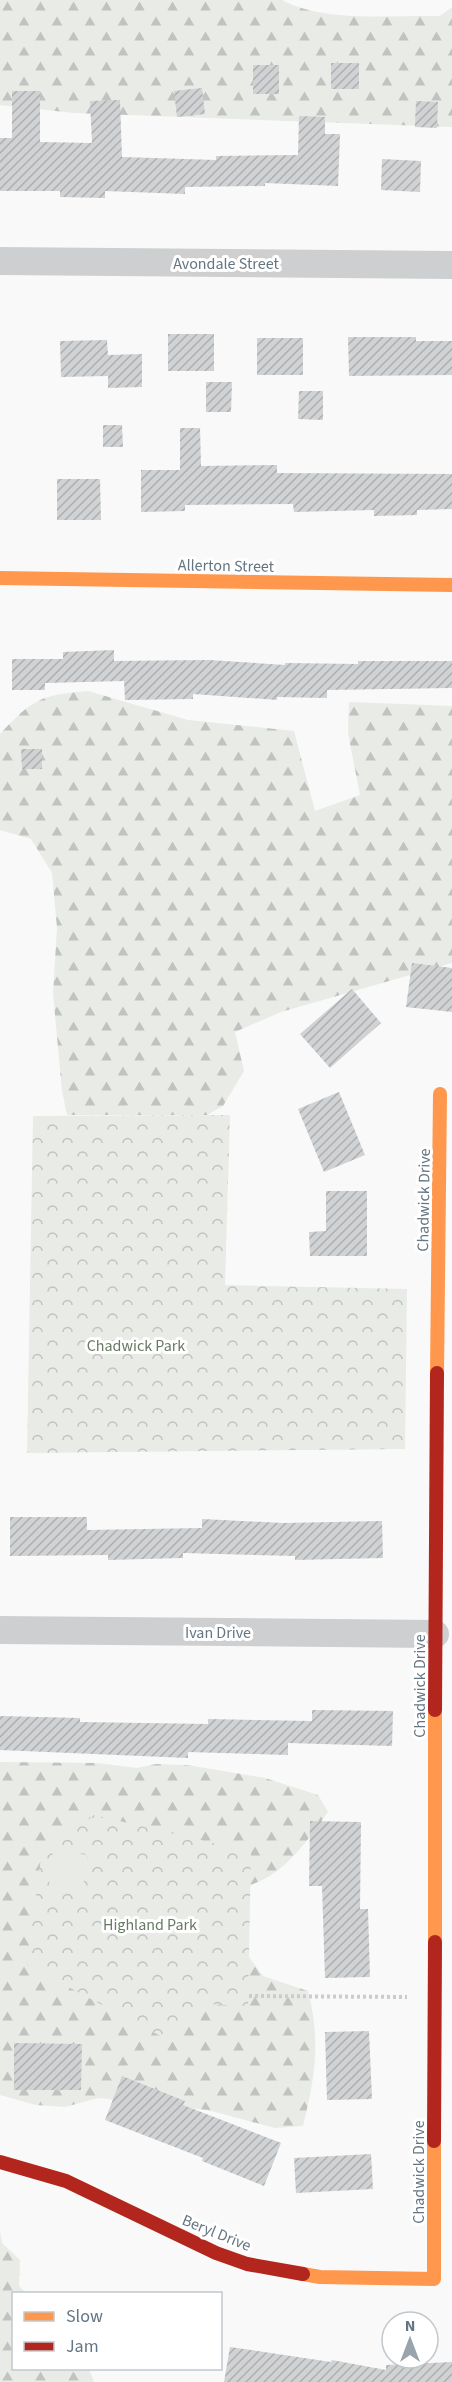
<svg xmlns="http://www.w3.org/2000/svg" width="452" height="2382" font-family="'Source Sans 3',sans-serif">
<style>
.forest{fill:url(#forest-firs)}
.park{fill:url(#park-crowns)}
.pitch{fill:#e8ebe6}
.building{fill:url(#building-hatch)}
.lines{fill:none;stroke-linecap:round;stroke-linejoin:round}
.path{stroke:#cbcccd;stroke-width:4;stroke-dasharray:3 3;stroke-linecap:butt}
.street{stroke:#cecfd0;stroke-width:28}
.slow{stroke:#ff974d;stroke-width:14}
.jam{stroke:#b3261e;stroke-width:14}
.labels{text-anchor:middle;stroke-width:6;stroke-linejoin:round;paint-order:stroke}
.street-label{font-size:16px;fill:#657683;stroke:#fff}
.park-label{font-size:16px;fill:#687a64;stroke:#fff}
</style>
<defs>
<pattern id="forest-firs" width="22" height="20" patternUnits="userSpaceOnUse" patternTransform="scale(1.5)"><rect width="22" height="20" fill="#e8ebe6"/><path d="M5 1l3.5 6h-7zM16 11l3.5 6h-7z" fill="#c0c3c0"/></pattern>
<pattern id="park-crowns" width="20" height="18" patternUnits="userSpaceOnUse" patternTransform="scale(1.5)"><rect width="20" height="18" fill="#e8ebe6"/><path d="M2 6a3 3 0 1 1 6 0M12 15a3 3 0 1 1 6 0" fill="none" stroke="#c0c3c0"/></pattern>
<pattern id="building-hatch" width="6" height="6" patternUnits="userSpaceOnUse" patternTransform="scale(1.5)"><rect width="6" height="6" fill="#d0d2d3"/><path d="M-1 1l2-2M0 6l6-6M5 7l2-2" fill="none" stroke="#acafb1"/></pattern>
</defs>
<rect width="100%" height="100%" fill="#f9f9f9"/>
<path class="forest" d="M0,0H282C324,23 393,15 440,16L452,7V127L74,113L0,105Z
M88,691L188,720L294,731L315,811L360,795L348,733L349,702L452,706V963L281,1012L235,1032L244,1071L223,1106L207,1115H67L62,1091L53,993L57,928L52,873L31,839L0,830V734C33,699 40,695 88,691Z
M0,1762L97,1763L137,1768L156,1764L187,1765L265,1778L318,1795L328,1812C307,1841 285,1874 250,1885L243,1949L263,1976L308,1991C321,2041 315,2077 303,2126L275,2128L208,2110L98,2098L65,2107L36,2105L0,2095Z
M0,2231L2,2243L20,2260L19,2286L26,2293L14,2294V2368L89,2369L94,2382H0Z"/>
<path class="park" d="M230,1115L225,1285L407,1289L405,1449L27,1453L33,1116Z
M94,1815L251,1852L248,2006L205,2004L166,2039L27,1965L41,1857Z"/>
<path class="pitch" d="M53,1851L88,1855L83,1889L49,1885Z"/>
<path class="building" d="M331,63H359V89H331Z
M253,65H279V94H253Z
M202,88L205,114L177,117L174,91Z
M12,91H40V142L92,143L90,101L120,100L122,157L216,160V156L298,155L299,116L325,117V134H340L338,186L265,183V186L185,187V194L105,191V198L60,197V191H0V138H12Z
M416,101L438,102L437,128L415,127Z
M382,159L421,161L420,192L381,190Z
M168,334H214V371H168Z
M348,337H416V341H452V375L349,376Z
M257,338H303V375H257Z
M107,340L108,355L142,354V387L108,388V376L61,377L60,341Z
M206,382H232L231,412H206Z
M299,391H323V420L298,419Z
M103,425H122L123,447H103Z
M180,428H200L201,466L277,465V473L452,474V509L417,510V515L374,516V510L294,512L293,504L185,505V511L141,512V470H180Z
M57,479H100L101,520H57Z
M114,650V661L209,660L285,665V663L358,664V661H452V688L327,690V698L277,697V700L193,694V699L125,700L124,681L45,683V690H12V659H63V652Z
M21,749H42V769H22Z
M412,963L452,968V1012L406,1007Z
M352,989L381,1023L330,1068L300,1034Z
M339,1092L365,1155L324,1172L298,1109Z
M326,1191H367V1256H310L309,1232L326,1231Z
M10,1517H87V1530L202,1528V1519L283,1523L382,1521L383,1558L295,1560V1556L183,1553V1558L108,1560V1555L10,1556Z
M312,1710L393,1711L392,1746L288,1743V1755L188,1752V1758L0,1750V1716L80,1718V1722L208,1724V1719L312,1721Z
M310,1821L361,1822L360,1909H368L370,1977L325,1978L322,1886H309Z
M369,2031L372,2099L327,2100L325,2032Z
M14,2043L82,2044L81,2090H14Z
M122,2076L185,2101L183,2105L281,2143L264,2186L202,2161L203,2158L105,2120Z
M371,2154L373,2189L296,2193L294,2158Z
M230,2347L331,2362L332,2360L386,2370V2365L452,2362V2382H224Z"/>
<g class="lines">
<path class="path" d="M249,1996L407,1997"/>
<path class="street" d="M0,261L452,265
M0,1630L435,1634"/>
<path class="slow" d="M0,578L452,585
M437,1373L440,1094
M435,1942V1710
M303,2274L320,2277L434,2279V2141"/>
<path class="jam" d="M435,1710L437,1373
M434,2141L435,1942
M0,2162L66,2181L216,2253L247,2264L303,2274"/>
</g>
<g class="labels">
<g class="street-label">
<text x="226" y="269">Avondale Street</text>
<text transform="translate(226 565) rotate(1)" y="6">Allerton Street</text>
<text transform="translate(423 1200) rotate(-89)" y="6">Chadwick Drive</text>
<text x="218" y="1638">Ivan Drive</text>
<text transform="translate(419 1686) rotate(-90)" y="6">Chadwick Drive</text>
<text transform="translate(418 2172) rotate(-90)" y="6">Chadwick Drive</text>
<text transform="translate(217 2232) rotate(22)" y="6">Beryl Drive</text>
</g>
<g class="park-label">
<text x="136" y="1351">Chadwick Park</text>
<text x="150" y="1930">Highland Park</text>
</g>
</g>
<rect x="12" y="2292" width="210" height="78" fill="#ffffff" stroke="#c1c8cd" stroke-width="1.5"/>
<rect x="24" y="2312" width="30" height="9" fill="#ff974d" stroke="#c1c8cd" stroke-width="1.5"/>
<text x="66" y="2322" font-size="18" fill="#657683">Slow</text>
<rect x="24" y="2342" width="30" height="9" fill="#b3261e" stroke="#c1c8cd" stroke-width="1.5"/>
<text x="66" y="2352" font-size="18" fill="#657683">Jam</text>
<g transform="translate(410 2340)"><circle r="28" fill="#ffffff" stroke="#c1c8cd" stroke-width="1.5"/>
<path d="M0-4.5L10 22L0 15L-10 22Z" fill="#99a4ac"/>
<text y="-9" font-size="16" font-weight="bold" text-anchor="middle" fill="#657683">N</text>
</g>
</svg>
